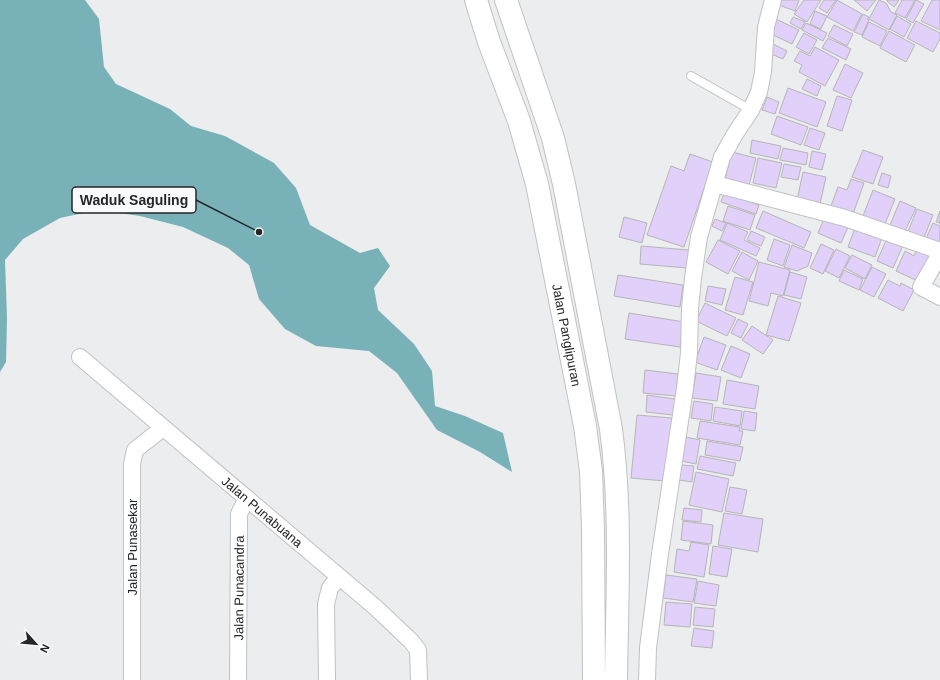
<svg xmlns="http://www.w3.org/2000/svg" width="940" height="680" font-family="Arial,sans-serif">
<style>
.water{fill:#78b1b8}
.building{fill:#e0d0fa;stroke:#b6b5b6}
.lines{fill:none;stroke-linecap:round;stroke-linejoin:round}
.lane-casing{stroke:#c0c1c2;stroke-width:10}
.street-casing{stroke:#c0c1c2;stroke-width:18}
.secondary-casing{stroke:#c0c1c2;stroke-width:24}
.lane{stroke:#fff;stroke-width:8}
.street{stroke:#fff;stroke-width:16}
.secondary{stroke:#fff;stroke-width:22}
.labels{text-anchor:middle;stroke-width:3;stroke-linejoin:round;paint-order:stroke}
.street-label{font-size:13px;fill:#262627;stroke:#f9fafb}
.leader{fill:none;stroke:#262627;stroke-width:1.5}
.callout-dot{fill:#262627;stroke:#f9fafb;stroke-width:1.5}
.callout{fill:#f9fafb;stroke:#262627;stroke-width:1.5}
.callout-label{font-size:14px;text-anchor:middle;font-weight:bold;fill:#262627}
</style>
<rect width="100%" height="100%" fill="#ecedee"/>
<path class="water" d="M0,0H85L99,19L104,67L116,84L170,109L191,126L225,136L274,163L296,188L310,225L360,253L378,248L390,266L374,288L378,310L414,344L432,371L435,406L465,416L503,433L512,472L480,452L437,430L397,373L369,351L316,346L285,329L259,299L249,265L228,248L183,227L140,216L97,210L60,218L23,239L5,260L7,318L6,362L0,372Z"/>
<path class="building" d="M781,0H799L795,11L779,5Z
M804,0H821L807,22L794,14Z
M824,0H836L827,13L819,8Z
M837,0L862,14L853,31L827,17Z
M854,0H876L867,11Z
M879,0L886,3L891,12L897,15L889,30L869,19Z
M887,0H899L894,7L887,1Z
M902,0H915L905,18L895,13Z
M916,0L924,4L913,23L906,19Z
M932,0H940V30L921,21Z
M815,11L827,16L821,29L810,24Z
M863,14L869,17L867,19L869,20L862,35L854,32Z
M897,16L911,24L904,37L890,29Z
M793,17L805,22L801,29L790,23Z
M776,19L799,30L792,44L769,33Z
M916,21L940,33V39L933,52L907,38Z
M869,22L887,31L880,46L862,37Z
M806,23L827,33L823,41L802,30Z
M834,25L853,34L847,46L828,36Z
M889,31L915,45L906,62L880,48Z
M804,33L817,40L809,54L796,47Z
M828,38L851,49L846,60L822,48Z
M773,44L787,51L783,59L769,53Z
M815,47L839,60L825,86L799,72L802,65L794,61L800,51L810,56Z
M845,64L863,73L851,98L833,90Z
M807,79L821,86L817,96L802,89Z
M788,88L826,102L817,127L779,113Z
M837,96L852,100L842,131L827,126Z
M767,97L779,102L775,114L762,110Z
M777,116L808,127L801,145L771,134Z
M810,128L825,133L819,150L804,145Z
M752,140L781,146L778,159L750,153Z
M783,148L808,153L806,165L780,160Z
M863,150L883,157L873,184L852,177Z
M812,151L826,154L822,170L809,167Z
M732,152L756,158L748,189L724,183Z
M690,154L713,162L684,247L647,235L671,166L684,171Z
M758,158L782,163L776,188L753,183Z
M784,164L801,167L798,180L781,177Z
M803,172L826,177L820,204L797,200Z
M882,173L891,176L888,188L878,185Z
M851,179L864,183L853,214L831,206L838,187L847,190Z
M873,190L895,199L885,224L863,216Z
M724,193L759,205L756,214L721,202Z
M900,201L916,208L905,231L890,225Z
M728,206L755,215L750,230L723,221Z
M917,209L933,215L923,240L907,234Z
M763,211L811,232L804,248L756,228Z
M940,211V223L936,222Z
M826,214L849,225L841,243L818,233Z
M624,217L647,223L642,243L619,237Z
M715,219L726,223L722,231L712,226Z
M727,223L748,232L744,240L760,248L756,256L720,240Z
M933,223L940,226V250L924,243Z
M856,225L883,235L875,257L848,247Z
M751,231L765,237L761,246L747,240Z
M888,236L904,243L893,268L877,261Z
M774,239L790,245L783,266L767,260Z
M718,240L740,251L728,274L706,262Z
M821,244L834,250L823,274L810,268Z
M792,245L812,253L808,266L797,271L784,267Z
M641,246L689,250L687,268L640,264Z
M918,247L935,255L922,283L896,271L905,251L914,256Z
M836,249L850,256L839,278L825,271Z
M742,252L758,261L749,280L732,271Z
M852,255L872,265L865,279L845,268Z
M759,262L790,270L783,296L771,293L768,306L749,301Z
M872,267L886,274L874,297L860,290Z
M844,270L863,279L859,290L839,281Z
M790,272L807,277L801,299L784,295Z
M618,275L683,285L680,307L614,296Z
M735,277L753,282L743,315L725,310Z
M888,280L900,286L901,283L914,290L903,311L878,298Z
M708,286L726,289L722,305L705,301Z
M778,296L801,303L789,341L766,335Z
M705,303L736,318L727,336L696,321Z
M629,313L684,322L680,347L625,339Z
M738,319L748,324L741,338L731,333Z
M752,326L773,340L763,354L742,340Z
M704,337L726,345L717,370L695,362Z
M731,346L750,354L741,378L721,370Z
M645,370L678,374L676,396L643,393Z
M696,373L721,377L717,401L692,398Z
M727,380L759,386L755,409L723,404Z
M647,395L675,399L673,415L646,412Z
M694,401L713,404L711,421L691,418Z
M715,407L742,411L740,426L713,421Z
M744,411L757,413L755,431L741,429Z
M637,415L672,418L665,481L631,478Z
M700,421L740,427L739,431H743L740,445L697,438Z
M686,437L700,440L696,464L681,461Z
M707,441L743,447L740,461L705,455Z
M700,456L736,463L733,476L697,469Z
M682,465L694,466L692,482L679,480Z
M696,472L729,479L722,512L689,505Z
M730,487L747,490L742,514L725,511Z
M684,508L702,510L701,522L682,520Z
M724,513L763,519L758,552L718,545Z
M683,521L713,525L711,544L681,540Z
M691,542L709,545L704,577L674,572L677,549L689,551Z
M713,546L732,549L727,577L709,574Z
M666,575L697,579L693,602L663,598Z
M698,581L719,585L716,606L694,603Z
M666,602L692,604L690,627L664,625Z
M695,607L715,609L713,627L693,625Z
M694,628L714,631L712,648L691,646Z"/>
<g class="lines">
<defs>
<path id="lane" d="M691,76L751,110"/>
<g id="street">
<path d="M715,184L845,218L940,251"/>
<path d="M940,254L921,287L940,297"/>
<path id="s1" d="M80,357L375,607L411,641L418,650L419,680"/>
<path d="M132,680V464L135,450L163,428"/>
<path id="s2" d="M238,680L239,514L247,498"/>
<path d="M327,680L326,604L330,588L339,577"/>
<path d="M647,680L648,648L660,554L685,388L689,353L690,308L693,278L699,237L722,157L735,134L751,110L759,92L763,72L766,27L773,0"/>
</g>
<g id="secondary">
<path id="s3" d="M476,0L489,42L519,121L537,184L585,426L591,471L593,529L594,680"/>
<path d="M506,0L553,138L564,184L611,429C622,512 617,597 616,680"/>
</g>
</defs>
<use href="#lane" class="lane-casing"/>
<use href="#street" class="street-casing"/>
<use href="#secondary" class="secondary-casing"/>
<use href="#lane" class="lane"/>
<use href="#street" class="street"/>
<use href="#secondary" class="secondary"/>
</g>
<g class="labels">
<g class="street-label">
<text dy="5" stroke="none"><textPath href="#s3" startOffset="348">Jalan Panglipuran</textPath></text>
<text dy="5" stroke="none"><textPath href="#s1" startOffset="239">Jalan Punabuana</textPath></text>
<text transform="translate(132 547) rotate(-90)" y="5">Jalan Punasekar</text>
<text dy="5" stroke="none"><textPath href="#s2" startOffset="92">Jalan Punacandra</textPath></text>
</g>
</g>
<path class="leader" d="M259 232L196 200"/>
<circle class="callout-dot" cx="259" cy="232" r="4"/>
<rect class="callout" x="72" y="187" width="124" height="26" rx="4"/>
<g class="callout-label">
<text x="134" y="205">Waduk Saguling</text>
</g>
<g transform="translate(36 644) rotate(117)" stroke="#f9fafb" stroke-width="3" paint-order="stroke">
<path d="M0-3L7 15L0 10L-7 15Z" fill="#262627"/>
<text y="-6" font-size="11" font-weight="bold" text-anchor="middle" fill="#262627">N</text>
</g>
</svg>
